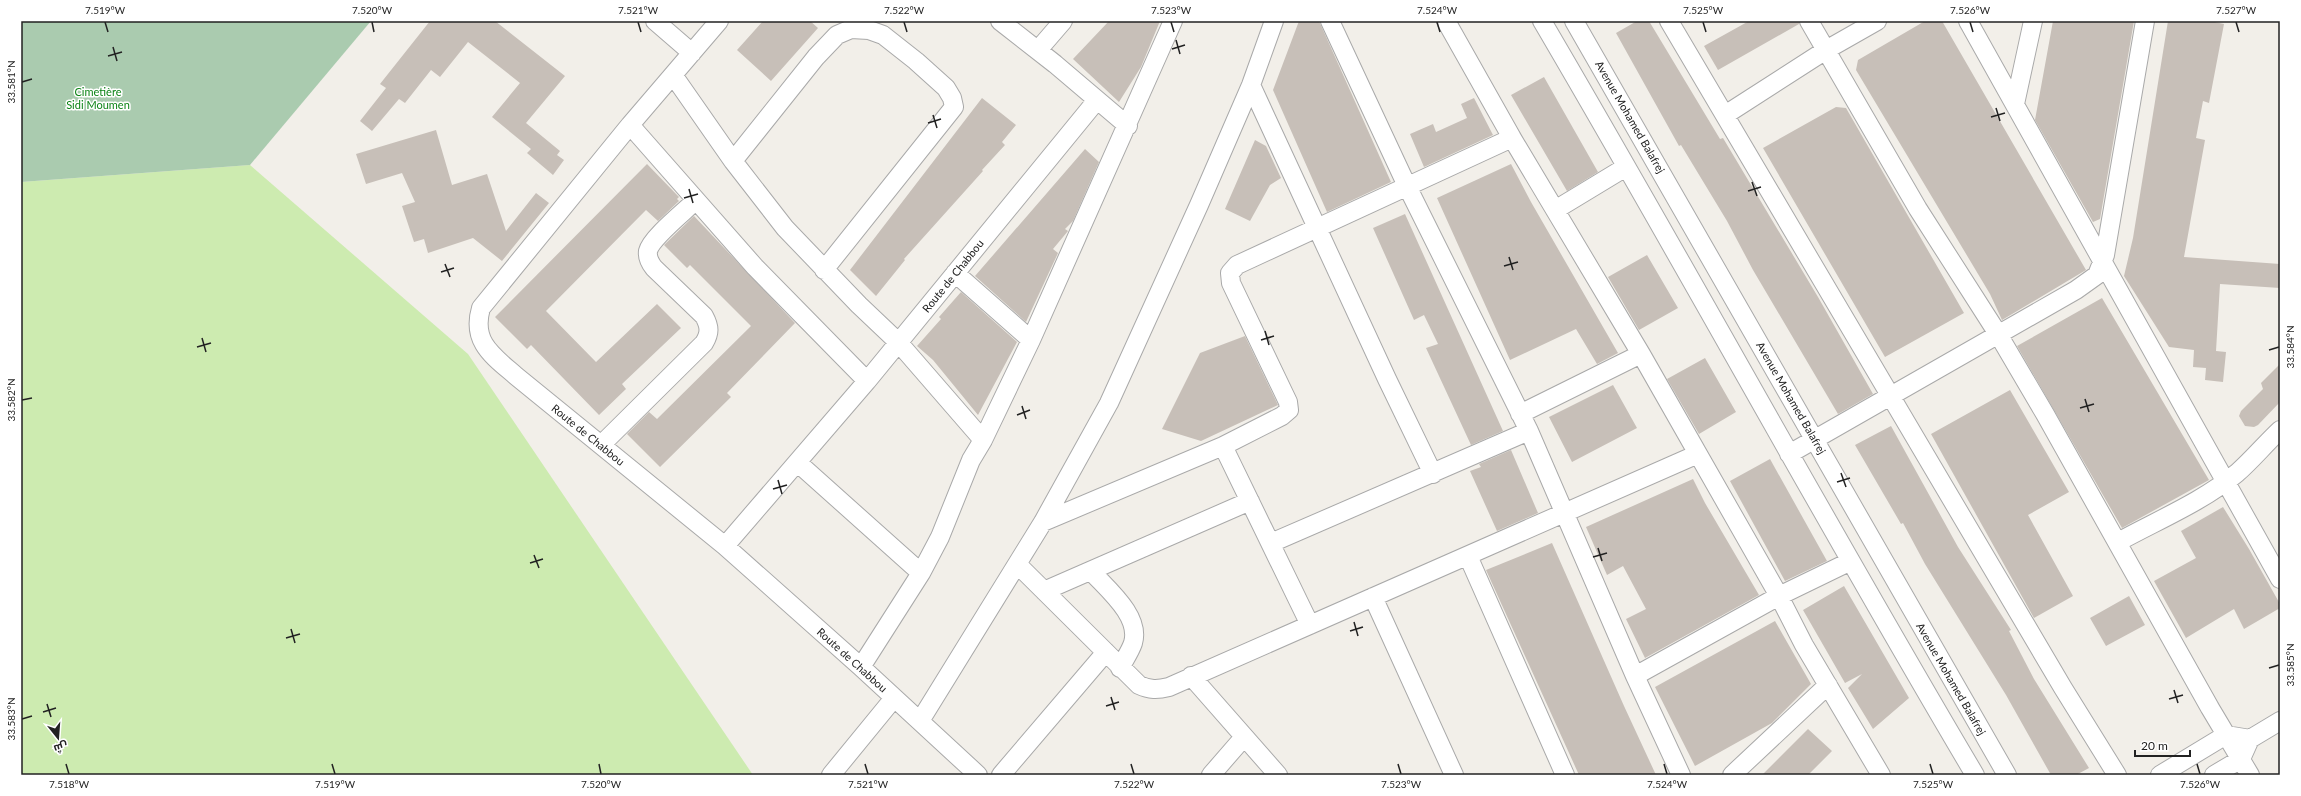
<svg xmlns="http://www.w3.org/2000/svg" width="2301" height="796" font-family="Lato,Cairo,sans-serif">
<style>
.grass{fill:#cdebb0}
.cemetery{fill:#aacbaf}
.building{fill:#c7bfb8}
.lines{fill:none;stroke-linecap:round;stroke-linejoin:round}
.minor-casing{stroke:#a9a9a9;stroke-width:20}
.minor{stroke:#fff;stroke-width:18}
.ticks{fill:none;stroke:#222;stroke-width:1.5}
.labels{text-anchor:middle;stroke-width:3;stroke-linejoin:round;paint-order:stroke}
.park-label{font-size:11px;fill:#0c8416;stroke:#fff}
.street-label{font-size:11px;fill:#222;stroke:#fff}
.neatline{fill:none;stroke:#222;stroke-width:1.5}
.ticks-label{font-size:10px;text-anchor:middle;fill:#222}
</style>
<rect width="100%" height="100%" fill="#f2efe9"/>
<path class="grass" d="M250,165L468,354L753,775H21V182Z"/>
<path class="cemetery" d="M21,21H371L250,165L21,182Z"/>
<path class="building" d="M430,21H495L565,76L526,123L560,151L557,155L564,160L553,175L527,153L531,149L492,117L520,83L468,42L440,77L431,70L405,103L399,99L372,131L360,121L386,88L380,84Z
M763,21H810L818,28L771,81L737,50Z
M1109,21H1160L1141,67L1119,102L1073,59Z
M1299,21H1319L1391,182L1327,212L1273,90Z
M1637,21H1649L1720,139L1723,138L1818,297L1873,394L1838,414L1753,270L1727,221L1681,145L1679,146L1616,33Z
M1749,21H1799V24L1718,70L1704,46Z
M1925,21H1942L2086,270L2002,320L1990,294L1856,70L1858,60Z
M2053,21H2134L2100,219L2093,222L2035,120Z
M2168,21H2210L2224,24L2209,103L2203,101L2196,138L2205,140L2184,257L2280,264V288L2220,284L2216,351L2226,352L2223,382L2205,380L2206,368L2193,367L2194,350L2169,347L2124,276L2133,238Z
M1544,77L1598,172L1567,191L1511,95Z
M982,98L1016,125L1002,142L1005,145L982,170L983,171L904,259L905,260L876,296L850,270Z
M1474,98L1493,135L1424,167L1410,134L1433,124L1436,132L1467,118L1461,104Z
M1836,107L1846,108L1964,313L1885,357L1763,148Z
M436,130L452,185L487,174L506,231L536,193L549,203L502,261L473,238L428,253L424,239L414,242L402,206L415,202L402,173L366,184L356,154Z
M1255,140L1266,146L1281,178L1270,185L1250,221L1225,209Z
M1085,149L1099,162L1073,221L1065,229L1068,231L1053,249L1058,253L1026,322L975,276Z
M647,164L679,197L677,199L679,201L658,221L646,210L546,311L596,362L657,304L681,328L622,384L626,389L599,415L531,345L527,349L495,317Z
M1511,164L1531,202L1618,353L1597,364L1576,329L1510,360L1437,198Z
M1405,214L1503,431L1471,445L1426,348L1438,344L1424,315L1414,320L1373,228Z
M694,216L795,323L727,393L731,397L660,467L627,434L649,412L657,419L751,326L690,265L687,268L664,245Z
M1647,255L1678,308L1639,330L1608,277Z
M961,292L1017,342L978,415L933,360L917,346L941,319L939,317Z
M2102,298L2209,480L2122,528L2017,346Z
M1245,336L1278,405L1201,441L1162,429L1200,353Z
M1705,358L1736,412L1699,434L1667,379Z
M2280,364V402L2258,425L2254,427L2245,426L2239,416L2241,411L2263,389L2261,383Z
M1613,385L1637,428L1572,462L1549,417Z
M2010,390L2069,492L2028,515L2073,596L2034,618L1931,434Z
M1891,426L1958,547L2011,630L2009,631L2034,679L2089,768L2076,775H2051L2006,695L1925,564L1903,523L1901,524L1855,445Z
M1511,450L1538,513L1497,531L1470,471L1481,467L1479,464Z
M1770,459L1827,561L1785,581L1730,481Z
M1693,479L1705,503L1759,595L1645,658L1626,619L1646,609L1623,566L1607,575L1586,527Z
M2223,507L2249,549L2280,604V608L2244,629L2234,609L2186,638L2154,581L2196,558L2181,531Z
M1552,543L1624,706L1656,775H1579L1496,592L1486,570Z
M1844,586L1909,698L1873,729L1848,688L1862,674L1845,683L1803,610Z
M2129,596L2145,625L2106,646L2090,618Z
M1775,621L1811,684L1772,723L1695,766L1655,687Z
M1808,729L1832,751L1808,775H1762Z"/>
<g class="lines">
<defs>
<path id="minor" d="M655,21L692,53
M719,21L630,125L481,308C471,342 493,356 516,376L725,546L861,667L978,775
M1000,21L1055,64L1128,126
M1330,21L1407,186L1529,431L1635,676L1681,775
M1446,21L1512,138L1641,354L1779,596L1804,645L1881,775
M1542,21C1689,271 1827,526 1975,775
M1574,21L2007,775
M1669,21L2063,688L2117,775
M1809,21L1918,209L1998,334L2045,414L2210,708L2250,775
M1968,21L2280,579
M1038,50L1063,21
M673,75L733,161L785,228L859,305L898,342L983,440
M1251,85L1387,379L1433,474
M2015,104L2033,21
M1725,115L1826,50L1877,21
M630,125L755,267L867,381
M733,161L816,57L837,35L851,29L869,30L883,35L916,61L946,88L952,98L954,107L824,270
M1555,210L1626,167
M955,273L1031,340
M1520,414L1641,354
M601,445L704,343C710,333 710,327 704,316L654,268C650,263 647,258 648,251C651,238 685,211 695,201
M1223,446L1310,625
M1789,454L2076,290L2097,275L2105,255L2145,21
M798,463L921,573
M1043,522L1223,446L1282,416L1289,410L1288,402L1231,283L1230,273L1237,265L1512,138
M2118,542C2158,520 2202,502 2237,473C2252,460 2265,444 2280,430
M1271,543L1529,431
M725,546L867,381L1097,100
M1468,556L1565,775
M1017,564L1139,685C1150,690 1157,690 1169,687L1698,454
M1091,571C1107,589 1141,616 1133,643C1130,652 1124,660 1120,668
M1044,591L1250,501
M1373,597L1454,775
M861,667L921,573L940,537L971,460L983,440L1031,340L1173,21
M1191,676L1278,775
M1635,676L1779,596L1849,562
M920,721L1043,522L1109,403L1199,205L1251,85L1274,21
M831,775L894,698
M1001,775L1106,652
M1211,775L1244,737
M1732,775L1828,685
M2160,775L2226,735L2250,739
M2214,775L2241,759L2250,739L2280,721"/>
</defs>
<use href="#minor" class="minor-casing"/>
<use href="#minor" class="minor"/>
</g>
<path class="ticks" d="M105,22L108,32M372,22L374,32M638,22L641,32M904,22L907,32M1171,22L1174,32M1437,22L1440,32M1703,22L1706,32M1970,22L1973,32M2236,22L2239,32M1176,40L1180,54M113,47L117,61M1172,49L1185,45M108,56L122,52M22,82L32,79M1996,108L2000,121M933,115L937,128M1991,117L2005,113M928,123L941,119M1752,182L1757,196M689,189L693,203M1748,191L1761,187M684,198L698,194M1509,257L1513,270M445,264L450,277M1504,266L1518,262M441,272L454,268M1265,331L1269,345M202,338L206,352M1261,340L1274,336M197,347L211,343M2269,350L2279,347M2085,399L2089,412M22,400L32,398M1022,406L1026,419M2080,408L2094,404M1017,415L1030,410M1841,473L1846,487M778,480L782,494M1837,482L1850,478M773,489L787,485M1598,548L1602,561M534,555L539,568M1593,557L1607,553M530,563L543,559M1354,622L1358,636M291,629L295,643M1350,631L1363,627M286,638L300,634M2269,668L2279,665M2174,690L2178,703M1111,697L1115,710M2169,699L2183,695M47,704L51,717M1106,706L1119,702M43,712L56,708M22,719L32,716M66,764L69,774M332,764L335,774M599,764L601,774M865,764L868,774M1131,764L1134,774M1398,764L1401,774M1664,764L1667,774M1930,764L1933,774M2197,764L2200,774"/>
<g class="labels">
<g class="park-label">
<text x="98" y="96">Cimetière<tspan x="98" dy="13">Sidi Moumen</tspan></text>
</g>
<g class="street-label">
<text transform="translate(1630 117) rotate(60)" y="4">Avenue Mohamed Balafrej</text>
<text transform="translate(953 276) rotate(-51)" y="4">Route de Chabbou</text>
<text transform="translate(1791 398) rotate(60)" y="4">Avenue Mohamed Balafrej</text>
<text transform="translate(588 435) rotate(39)" y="4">Route de Chabbou</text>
<text transform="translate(852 660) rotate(42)" y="4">Route de Chabbou</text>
<text transform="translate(1951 679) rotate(60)" y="4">Avenue Mohamed Balafrej</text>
</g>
</g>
<rect width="2301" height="796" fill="none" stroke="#ffffff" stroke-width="44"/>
<g transform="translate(58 738) rotate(163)" stroke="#ffffff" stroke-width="3" paint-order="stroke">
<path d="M0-3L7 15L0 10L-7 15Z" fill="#222222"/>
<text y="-6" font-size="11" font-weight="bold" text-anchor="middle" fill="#222222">ش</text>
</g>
<path d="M2135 750v6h55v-6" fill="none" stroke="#222222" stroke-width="2"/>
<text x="2141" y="750" font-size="12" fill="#222222" stroke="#ffffff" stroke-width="3" paint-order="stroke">20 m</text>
<rect x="22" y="22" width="2257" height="752" class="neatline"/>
<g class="ticks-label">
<text x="105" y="14">7.519°W</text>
<text x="372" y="14">7.520°W</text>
<text x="638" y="14">7.521°W</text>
<text x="904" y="14">7.522°W</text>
<text x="1171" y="14">7.523°W</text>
<text x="1437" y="14">7.524°W</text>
<text x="1703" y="14">7.525°W</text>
<text x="1970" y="14">7.526°W</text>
<text x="2236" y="14">7.527°W</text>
<text transform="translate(11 82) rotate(-90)" y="4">33.581°N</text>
<text transform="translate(2290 347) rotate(-90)" y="4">33.584°N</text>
<text transform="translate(11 400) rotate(-90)" y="4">33.582°N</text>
<text transform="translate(2290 665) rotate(-90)" y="4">33.585°N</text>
<text transform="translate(11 719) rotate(-90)" y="4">33.583°N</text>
<text x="69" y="788">7.518°W</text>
<text x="335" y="788">7.519°W</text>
<text x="601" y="788">7.520°W</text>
<text x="868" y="788">7.521°W</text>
<text x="1134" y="788">7.522°W</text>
<text x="1401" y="788">7.523°W</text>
<text x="1667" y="788">7.524°W</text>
<text x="1933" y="788">7.525°W</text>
<text x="2200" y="788">7.526°W</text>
</g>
</svg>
